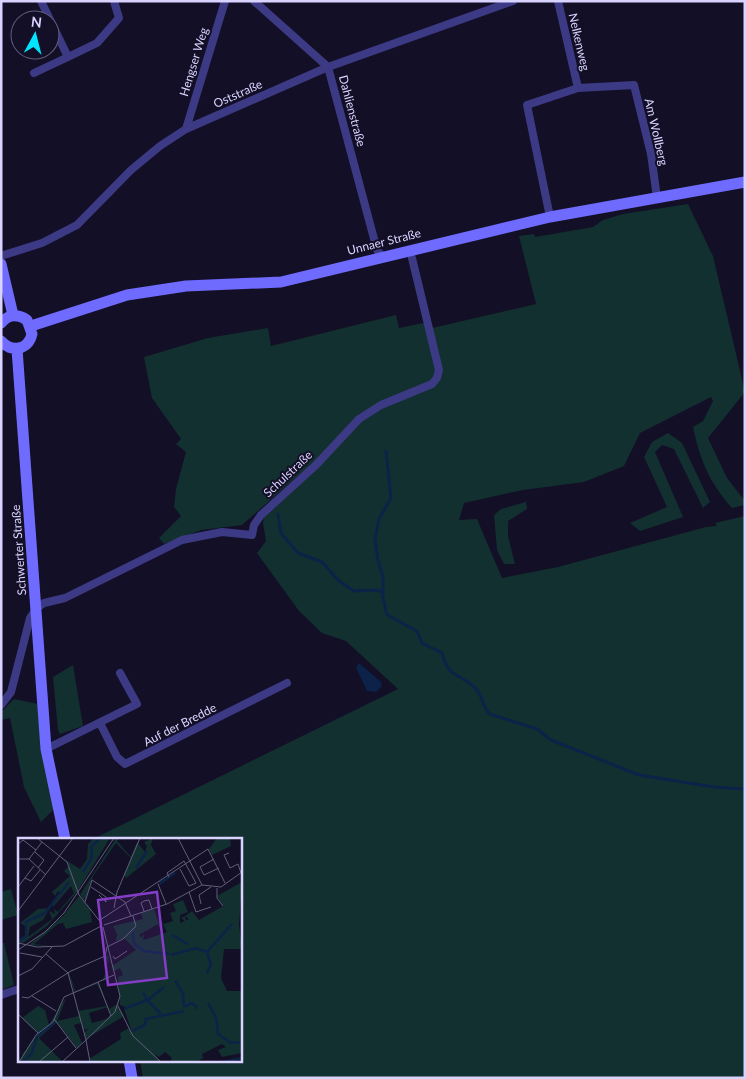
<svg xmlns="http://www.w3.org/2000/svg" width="746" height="1079" font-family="Lato,sans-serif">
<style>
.green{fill:#12302f}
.water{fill:#0c2248}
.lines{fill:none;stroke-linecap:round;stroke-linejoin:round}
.stream{stroke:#0c2248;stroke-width:3}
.street{stroke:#3d3a85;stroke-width:8}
.secondary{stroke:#6f6bff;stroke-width:11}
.labels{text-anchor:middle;stroke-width:4;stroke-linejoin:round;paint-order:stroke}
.street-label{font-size:12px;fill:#d9d4ff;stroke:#130f26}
.inset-river{fill:none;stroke:#0c2248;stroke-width:2.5}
.inset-road{fill:none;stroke:#625e7d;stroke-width:1}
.view{fill:#843dc5;fill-opacity:0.15;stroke:#843dc5;stroke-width:2.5}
.inset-edge{fill:none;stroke:#d9d4ff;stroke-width:2.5}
</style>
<rect width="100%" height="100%" fill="#130f26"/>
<path class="green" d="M688,204L713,256L745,392L708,438L727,478L745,501V505L732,508C709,482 700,460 693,427L703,421L713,401L711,397L640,433L624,466L584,482L523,490L464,503L459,520L477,519L502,578L558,567L706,527L717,526L715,523L745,516V1078H143L140,1060H240V839H93L398,689L346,641L322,633L299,611L257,553L266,541L263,523L264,516L302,472L242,525L201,530L164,544L159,538L181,516L174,507L176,489L186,452L176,444L181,439L152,398L144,357L208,338L268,328L271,346L396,315L399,328L423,323L432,328L536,304L519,236L534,234L535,237L593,227L603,220L623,214Z
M668,433L682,443L710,502L703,508L674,449L662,445L655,452L683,517L640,531L630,523L667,507L644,457L652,442Z
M526,502L527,509L508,521V536L515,564H504L497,550L494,515L501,509Z
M73,665L83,726L60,734L58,730L53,677Z
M14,699L43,705L57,806L41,822L24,787L10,718L1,720V712Z
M11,889L18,915L1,920V892Z
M1,943H4L14,985L1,990Z"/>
<path class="water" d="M359,663L381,682L382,686L376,692L367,691L356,668Z"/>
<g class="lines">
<path class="stream" d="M386,451L391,498L379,519L375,539L378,561L383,577V598L387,615L417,631L422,643L442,653C449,681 463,673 477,690C483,697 482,707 490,714L537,729L551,740L639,775L714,787L745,789
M278,514L281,533L298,553L322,562L339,581L354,591L376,590L383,592"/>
<path class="street" d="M41,1L68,57L97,43L119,18L114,1
M254,1L328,67L377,250L382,256
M558,1L578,88
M34,73L68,57
M186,129L225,1
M550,217L527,105L578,88L634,85L651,154L657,198
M1,256L42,243L77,225L131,170L160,146L186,129L328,67L513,1
M1,705L11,692L30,618L37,608L44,603L65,598L182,540L222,532L252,535L254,525L261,515L316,465L359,419L381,405L432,384L437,378L439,370L412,258
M100,723L117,757L125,764L287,683
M46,749L137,704L120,673
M1,995L19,989"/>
<path class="secondary" d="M1,264L13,315
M1,323C8,314 18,314 27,320L32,334C28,350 12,353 1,341
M31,326L127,295L186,286L281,282L550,217L745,182
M17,349L46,749L65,839
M129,1060L132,1078"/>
</g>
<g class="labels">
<g class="street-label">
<text transform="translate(579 42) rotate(77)" y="4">Nelkenweg</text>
<text transform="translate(194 62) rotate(-73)" y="4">Hengser Weg</text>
<text transform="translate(238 94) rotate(-24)" y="4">Oststraße</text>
<text transform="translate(352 111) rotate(75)" y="4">Dahlienstraße</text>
<text transform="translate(656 132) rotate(77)" y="4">Am Wollberg</text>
<text transform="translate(384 242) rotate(-14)" y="4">Unnaer Straße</text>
<text transform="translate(288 474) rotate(-43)" y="4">Schulstraße</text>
<text transform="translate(19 550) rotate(-94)" y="4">Schwerter Straße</text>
<text transform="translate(180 725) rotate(-27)" y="4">Auf der Bredde</text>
</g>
</g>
<g transform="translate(18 838)">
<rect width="224" height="224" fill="#130f26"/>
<path d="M76,0H92L59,54L29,88L5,105L0,104L7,97V88L2,85L20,71L32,70L25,82L12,89L10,99L34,81L31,73L37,76L36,71L40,74L56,55L53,48L35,69V65L43,55L40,53L37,58L34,54L52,38L46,33L51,28L46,21L62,31L69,21L70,6ZM98,0H101L99,3L113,19L119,4L127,14L129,8L126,4L135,0L133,7L138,16L108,40L106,37L113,20L98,5L75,38L67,63L62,57ZM199,0H212L213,8L194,17L191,11ZM224,44L221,87L224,111H206L203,140L209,153H224V215L204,219L200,212L208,209L204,206L184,216L185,220L179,224H152L154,220L147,214L141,219L136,216L143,224H72L71,221L103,201L102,195L111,190L115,197L106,171L110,170L102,167L100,139L105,137L102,130L96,133L94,128L118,112L106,100L98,103L99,96L95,88L125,81L123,75L136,71L144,94L140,86L121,97L124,100V98L126,96L125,102L129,101L149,94L142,81L146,86L155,83L152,75L158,73L155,66L165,62L170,74L162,77V85L167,83L163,80L167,78L168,82L171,81L167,78L174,73L181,82L205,68L207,70L199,58ZM61,58L72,71L74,84L48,91L45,85L40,86L16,106L34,108L11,107L45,78ZM90,117L91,126L87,118L51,135L58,154L84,143L89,132L91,140L97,137L80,145L90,169L71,175L74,185L88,181L93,176L91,171L101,165L100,169L106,178L68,201L66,195L70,191L65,192L63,185L56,187L64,205L59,210L39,184L21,200L44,223L1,224L5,217L0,212L5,216L20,195L4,180L20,168L27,172L31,187L49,158L39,183L61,178L60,173L89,168L79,146L57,155L50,135Z" fill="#12302f"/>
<path class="inset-river" d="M118,30L129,13M65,34L74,19L73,9L82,0M141,46L157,35M115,94L116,106L126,113L151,116M154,97L170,106M2,102L8,98V84L27,75L51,44M153,117L178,110L189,114M189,135L193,126L189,114L214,86M157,142L165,156L166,169M130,162L146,149M130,163L143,176M190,165L198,180L200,196L213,205L224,204M167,169L173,165L178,168L177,171M106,171L129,162L125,155M114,193L127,187L128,181L166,173M5,224L14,215L19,198L37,184M206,224L224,220"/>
<path class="inset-road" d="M19,0L49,24L61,57L84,86M160,0L184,47M0,6L5,2L18,12M17,14L26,22L20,30M211,15L206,17L212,30L220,26L223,35M0,21H11L24,4M11,21L28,37M196,21L182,29L186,37L201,30M151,39L149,35L166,23L178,45L171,48L162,31M7,40L13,43L22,32M140,46L148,66M0,49L16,28M73,49L88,59V64L81,57M199,50V60L205,68M171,54L178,74L193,69M67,64L74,42L107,64L113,78M183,66L181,57L193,49M96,70L99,54L122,0M0,73L55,0M126,73L123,65L126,63L131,62L134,71M82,82L190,11L207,45M86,87L149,66L184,47L203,49L224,34M0,105L19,109L46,108L83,88M0,112L27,94L46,75L96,0M2,115L24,119M28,116L50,135L68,202L44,224M95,118L97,121L109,113M0,138L14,131L34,109M80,144L93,178M14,158L38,173M4,159L10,160L53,133L87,118L89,109L105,101L118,88L115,78M100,168L115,198L143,224M0,176L20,195M36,181L58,210M1,224L18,197L35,184L46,159L96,137M21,224L50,199M72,224L68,202L97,174L102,158L85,89"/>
<path class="view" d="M139,54L149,140L90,147L80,62Z"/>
<rect width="224" height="224" class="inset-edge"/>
</g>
<rect width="746" height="1079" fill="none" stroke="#d9d4ff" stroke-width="5"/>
<g transform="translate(35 35) rotate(7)"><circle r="24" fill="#130f26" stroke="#625e7d"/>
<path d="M0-4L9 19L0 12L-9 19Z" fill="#00e5ff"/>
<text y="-8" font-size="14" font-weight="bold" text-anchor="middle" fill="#d9d4ff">N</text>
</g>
</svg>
